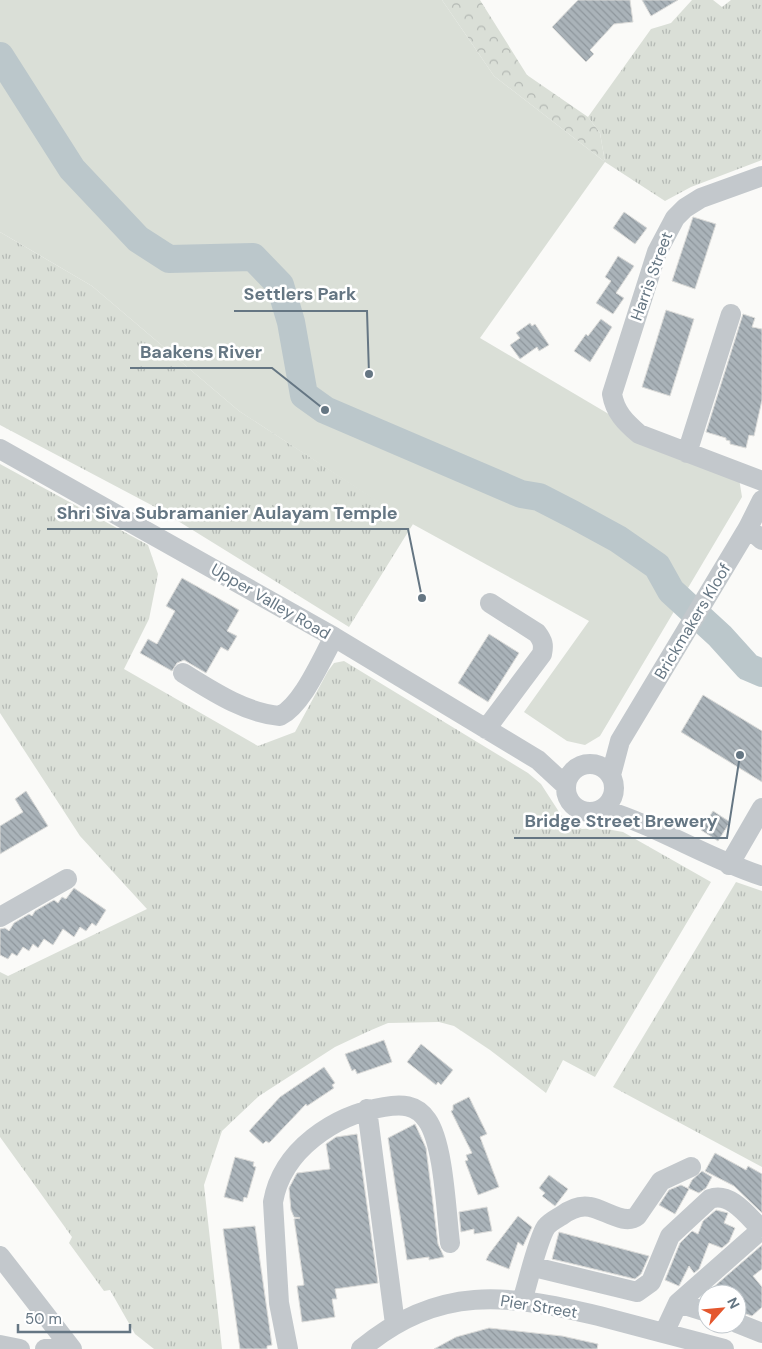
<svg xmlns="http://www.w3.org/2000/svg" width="762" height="1349" font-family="'DM Sans',sans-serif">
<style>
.grass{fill:url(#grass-tufts)}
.forest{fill:url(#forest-crowns)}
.green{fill:#dadfd7}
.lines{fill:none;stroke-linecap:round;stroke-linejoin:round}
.river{stroke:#bbc7cb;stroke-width:28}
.building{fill:url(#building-back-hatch);stroke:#dcdcda}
.minor{stroke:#c3c8cc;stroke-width:20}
.labels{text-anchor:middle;stroke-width:5;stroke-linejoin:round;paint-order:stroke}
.street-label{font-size:16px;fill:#657683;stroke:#fff}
.leader{fill:none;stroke:#657683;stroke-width:2}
.callout-dot{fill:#657683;stroke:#fff;stroke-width:2}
.callout-label{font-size:18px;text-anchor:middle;font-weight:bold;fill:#657683;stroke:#fff;stroke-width:5;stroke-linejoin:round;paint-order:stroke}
</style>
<defs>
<pattern id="grass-tufts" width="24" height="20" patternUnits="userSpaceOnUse" patternTransform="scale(1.25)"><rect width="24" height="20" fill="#dadfd7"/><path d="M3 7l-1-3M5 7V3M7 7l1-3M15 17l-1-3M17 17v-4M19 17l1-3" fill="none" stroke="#b4b9b4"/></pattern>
<pattern id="forest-crowns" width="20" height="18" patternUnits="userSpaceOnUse" patternTransform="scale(1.25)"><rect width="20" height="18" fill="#dadfd7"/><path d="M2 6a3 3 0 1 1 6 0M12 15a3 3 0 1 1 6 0" fill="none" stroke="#b4b9b4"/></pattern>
<pattern id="building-back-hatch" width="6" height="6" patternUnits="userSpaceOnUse" patternTransform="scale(1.25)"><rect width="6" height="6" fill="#aab3b9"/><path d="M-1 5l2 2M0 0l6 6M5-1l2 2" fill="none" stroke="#8e969c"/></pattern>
</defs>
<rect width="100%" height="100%" fill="#fafaf8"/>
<path class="grass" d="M692,0H713L722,7L731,0H762V160L691,187L665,201L605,162L600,133L588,117L651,29L671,23Z
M0,232L92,286L239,411L413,524L349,627L157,508L0,425Z
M0,464L148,545L158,574L149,619L124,669L258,746L295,732L328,671L334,663L344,661L528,773L541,784L561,815L572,825L582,829L601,828L623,832L711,882L595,1077L563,1060L546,1093L490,1050L454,1026L439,1022L388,1023L369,1031L335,1047L259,1096L222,1131L204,1185L222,1349H154L135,1334L110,1290L104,1291L69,1243L72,1237L0,1137V972L8,976L147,909L80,836L0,713Z
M736,882L762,891V1167L613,1087Z"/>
<path class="forest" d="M442,0H480L527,75L588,117L600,133L605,162L494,76Z"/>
<path class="green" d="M0,0H442L494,76L605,162L480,338L629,426L738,472L742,497L600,736L585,745L567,741L524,712L589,621L407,521L239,411L92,286L0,232Z"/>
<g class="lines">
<path class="river" d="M0,56L72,169L138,239L169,259L253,257L280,285L291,322L304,395L325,410L521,494L539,497L574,515L618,539L657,566L671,591L720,636L748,667L762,673"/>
</g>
<path class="building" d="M578,0H630L633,22L614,24L590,50L594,54L586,62L552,27Z
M642,0H678L651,16Z
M624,212L647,228L635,244L613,228Z
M693,217L716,224L695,289L672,281Z
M618,256L634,266L616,293L624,298L613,314L596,303L611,281L605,277Z
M666,310L694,319L670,396L642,387Z
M743,314L755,318L752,327L762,329V400L754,436L749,435L746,448L730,444V441L726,440V438L706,432Z
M601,319L612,327L590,362L574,351L586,334L588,336Z
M530,323L532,326L535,324L549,345L539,351L537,347L520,359L510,345L520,338L516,333Z
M182,578L239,610L227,631L237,636L228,651L221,647L206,673L184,660L177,663L172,671L140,653L148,639L157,644L175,611L166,606Z
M489,634L519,653L488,702L458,683Z
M703,695L762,731V782L681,732Z
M26,791L48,826L0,854V826L23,812L15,799Z
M713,811L730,822L718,841L701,830Z
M74,888L106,910L96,926L92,923L86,931L80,927L74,937L63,929L53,945L44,939L38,948L33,944L29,951L23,947L17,956L12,953L8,959L0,955V929L5,928L9,931L14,923L29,914L32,916L35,911L54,900L58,903L62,897L66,899Z
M384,1040L392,1062L357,1074L355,1069L352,1071L345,1054Z
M421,1044L453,1070L441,1085L438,1082L436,1085L407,1062Z
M324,1067L335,1083L332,1085L334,1088L307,1106L306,1104L269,1143L266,1141L263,1144L249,1131L280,1097Z
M469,1097L487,1134L480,1137L499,1187L478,1195L465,1161L468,1160L466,1155L472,1153L451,1111L453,1110V1105Z
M415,1124L426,1148L438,1244L444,1257L429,1260V1257L407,1260L388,1138Z
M357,1134L378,1283L335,1289L337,1299H332L335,1317L302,1322L297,1286L304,1285L294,1219L300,1218L294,1217L291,1210L289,1188L297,1173L330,1169L326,1144L336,1137Z
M715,1153L746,1170L748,1166L762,1174V1213L734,1186L705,1171Z
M235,1157L254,1162L253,1166L256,1167L247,1198L244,1197L243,1202L224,1197Z
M702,1171L712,1177L706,1188L699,1193L688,1188L692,1180Z
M549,1175L568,1189L555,1206L542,1196L545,1193L539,1188Z
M681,1185L689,1189L675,1214L659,1205L669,1190Z
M487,1207L492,1231L474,1234V1229L461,1232L459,1212Z
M716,1210L728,1213L724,1223L735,1228L729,1242L722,1248L709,1243L699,1269L694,1273L689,1266L679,1286L665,1280L680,1243L692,1231L698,1234L703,1221Z
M518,1216L532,1227L523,1246L518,1242L509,1269L486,1260L489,1254Z
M255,1226L272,1345L267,1346V1349H240L223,1229Z
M559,1232L649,1256L641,1274L635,1279L565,1262L552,1259Z
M762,1245V1269L753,1276L762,1287V1307L752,1316L743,1313L737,1305V1294H711L709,1291Z
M489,1328L562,1336L598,1344L597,1349H434L456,1337Z"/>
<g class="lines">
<path class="minor" d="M762,176L701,198L685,208L675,218L657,252L612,394C615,412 625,422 639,434L762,481
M0,449L334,637L538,760L565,785
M687,453L731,314
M748,528L762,540
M183,673C212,691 245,713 280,716C303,704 321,660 334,637
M486,729L542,654C544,645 543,641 537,633L490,603
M566 788a24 24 0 1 1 48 0a24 24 0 1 1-48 0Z
M611,775L620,741L748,528L762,500
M602,809C658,826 707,858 762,876
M729,865L762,808
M0,917L67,879
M367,1109L395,1324
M0,1256L72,1349
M534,1267L637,1292L651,1282L670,1236L710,1199C730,1191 748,1216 760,1228
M522,1301C528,1283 537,1241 546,1227C550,1222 556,1219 561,1216C569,1210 580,1205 590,1207C604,1209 625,1226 637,1216L661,1181L691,1167
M678,1303L707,1312
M737,1323L762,1333
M664,1333L678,1303L762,1229
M0,1345L20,1349
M45,1349L63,1347L72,1349
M288,1349L279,1303L273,1202C282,1150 334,1115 384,1107C401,1104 416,1104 427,1120C444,1144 446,1212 450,1243
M361,1349C439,1284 507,1294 599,1316C641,1327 682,1338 724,1349"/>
</g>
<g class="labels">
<g class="street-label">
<text transform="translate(651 276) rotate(-70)" y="6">Harris Street</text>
<text transform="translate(271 601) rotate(30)" y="6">Upper Valley Road</text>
<text transform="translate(692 621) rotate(-59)" y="6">Brickmakers Kloof</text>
<text transform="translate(539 1306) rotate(9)" y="6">Pier Street</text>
</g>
</g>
<path class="leader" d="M369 374L367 311H234M325 410L272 368H130M422 598L408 529H47M740 755L727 838H514"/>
<g class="callout-dot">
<circle cx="369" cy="374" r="5"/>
<circle cx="325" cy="410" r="5"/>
<circle cx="422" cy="598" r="5"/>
<circle cx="740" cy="755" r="5"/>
</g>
<g class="callout-label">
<text x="300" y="300">Settlers Park</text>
<text x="201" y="358">Baakens River</text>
<text x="227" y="519">Shri Siva Subramanier Aulayam Temple</text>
<text x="621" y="827">Bridge Street Brewery</text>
</g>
<g transform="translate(722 1309) rotate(63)"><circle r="24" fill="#ffffff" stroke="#c1c8cd"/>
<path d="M0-4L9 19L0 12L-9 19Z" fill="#e4572e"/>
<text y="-8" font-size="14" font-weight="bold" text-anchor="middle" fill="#657683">N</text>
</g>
<path d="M18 1324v8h112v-8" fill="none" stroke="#657683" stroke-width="2.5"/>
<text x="25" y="1324" font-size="15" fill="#657683" stroke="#ffffff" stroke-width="4" paint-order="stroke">50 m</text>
</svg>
